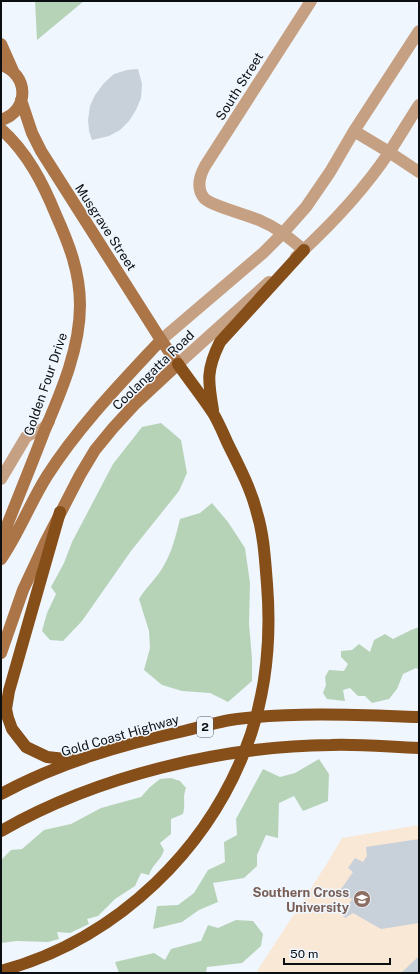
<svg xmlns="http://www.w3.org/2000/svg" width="420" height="974" font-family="'Public Sans',sans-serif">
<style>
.education{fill:#fae8d7}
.green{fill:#b6d3b8}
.building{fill:#c8d0d9}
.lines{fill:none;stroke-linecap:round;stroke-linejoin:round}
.minor{stroke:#c6a082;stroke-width:12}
.tertiary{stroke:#c6a082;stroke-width:12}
.secondary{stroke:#ac7548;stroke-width:12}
.trunk{stroke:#864e18;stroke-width:12}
.labels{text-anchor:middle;stroke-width:3;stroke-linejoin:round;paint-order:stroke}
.shield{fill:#eff6fe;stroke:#505459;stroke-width:1}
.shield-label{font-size:12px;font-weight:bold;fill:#0c0f12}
.street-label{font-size:13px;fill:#0c0f12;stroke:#eff6fe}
.education-label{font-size:13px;font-weight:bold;fill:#785e54;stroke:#eff6fe;text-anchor:end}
</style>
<rect width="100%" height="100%" fill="#eff6fe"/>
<path class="education" d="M419,825V973H258L257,971L326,865L342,838Z"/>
<path class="green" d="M35,1H84L37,40Z
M161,423L181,440L187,473L179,491L131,551L82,621L63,641L50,640L42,631L47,613L56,594L51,587L64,563L72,542L113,464L142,427Z
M212,503L228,522L245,548L250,583L249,624L252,659V681L228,702L210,693L182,691L162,685L144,670L150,648L149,631L139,599C146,587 157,578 163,567C172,552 176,535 180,519L200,513Z
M419,627V670L416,668L403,674L397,689L389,699L372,703L365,696H358L350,688L343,690L345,701L327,699L323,693L326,685L325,677L329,670L344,671L348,664L341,657V651L352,650L359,644L370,652L374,640L385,634L393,639L411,630Z
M319,759L329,774L328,801L303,811L294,796L279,803L278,838L266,835L257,855V866L244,878L213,883L218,902L199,910L182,922L153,929L157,906L178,905L194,893L208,870L225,862L224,842L237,835L236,819L263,769L280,777L295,773Z
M171,778L180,781L186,788C182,799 186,802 183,814L171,819V834L160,843L164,850C161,861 153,863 149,875L141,873L135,886L115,899L98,916L87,919L89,924L70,933L57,932L59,939L48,942L17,941L1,943V860L11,850L22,849L44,830L71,824L101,808L141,797L150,787L160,779Z
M236,920L253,921L263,934L261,946L242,963L207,967L206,973H119L115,962L154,953L165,960L171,949L201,941L208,925L218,928Z"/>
<path class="building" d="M138,69L142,84L141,98L136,110L129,121L120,130L109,136L92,140L89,131L88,120L90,106L95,95L104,83L114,74L127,70Z
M419,839V923L381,929L353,913L345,918L343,916L352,899L339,892L353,872L348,868L355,858L363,862L367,856L366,847Z
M419,956V973H401Z"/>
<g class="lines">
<path class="minor" d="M389,152L419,172
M304,250C290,239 278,228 261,221C249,215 211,206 204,198C196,188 199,177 205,166L311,1"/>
<path class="tertiary" d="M354,131L389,152
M296,257C330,226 364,190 390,151C400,136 409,120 419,105
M161,340L263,253L283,233L306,207L330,172L354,131L419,31
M178,364L269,282
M1,479L26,437C36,429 41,435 49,421"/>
<path class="secondary" d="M1,44L13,71
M1,65C29,74 30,111 1,120
M1,129C27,152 43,183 56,215C69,244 80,272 80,305C80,349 61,392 44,432C31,466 17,500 4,533L1,543
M1,559C19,533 30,503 47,476C79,426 121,383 161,340
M1,653L23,590L45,543L80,475L95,450L113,428L136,403L178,364L161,340L41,151L32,133L21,100"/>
<path class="trunk" d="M213,410C208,381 206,370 220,342L304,250
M60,512L9,691L6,709L8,718L12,729L26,747L47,757L74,760
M1,794C58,763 121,745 184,731C201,727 220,721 237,719C298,712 358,715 419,717
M1,831C97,776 222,746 331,745C361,744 390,747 419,748
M1,971C118,939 212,848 251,734C267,686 271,634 267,584C265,560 264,536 257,513C251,489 239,466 228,444C223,433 219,423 213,413C202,396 189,380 178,364"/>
</g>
<defs>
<symbol id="university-disc" viewBox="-11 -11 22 22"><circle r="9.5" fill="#8d6e63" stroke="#eff6fe"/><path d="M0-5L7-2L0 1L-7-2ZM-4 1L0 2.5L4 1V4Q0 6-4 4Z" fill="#fff"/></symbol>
</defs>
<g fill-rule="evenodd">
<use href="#university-disc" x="352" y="889" width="20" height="20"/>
</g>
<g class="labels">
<rect class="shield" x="197" y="717" width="16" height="20" rx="3"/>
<g class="shield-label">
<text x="205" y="731">2</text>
</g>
<g class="street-label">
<text transform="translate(239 86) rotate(-58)" y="5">South Street</text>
<text transform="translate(106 227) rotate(57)" y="5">Musgrave Street</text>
<text transform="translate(153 370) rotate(-44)" y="5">Coolangatta Road</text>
<text transform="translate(45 384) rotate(-71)" y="5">Golden Four Drive</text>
<text transform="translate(120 735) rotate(-16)" y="5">Gold Coast Highway</text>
</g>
<g class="education-label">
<text x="349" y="897">Southern Cross<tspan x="349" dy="15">University</tspan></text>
</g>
</g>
<rect width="420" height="974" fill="none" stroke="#0c0f12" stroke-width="4"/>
<path d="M284 958v6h106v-6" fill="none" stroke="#0c0f12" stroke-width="2"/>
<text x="290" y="958" font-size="12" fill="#0c0f12" stroke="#eff6fe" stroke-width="3" paint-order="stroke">50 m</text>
</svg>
